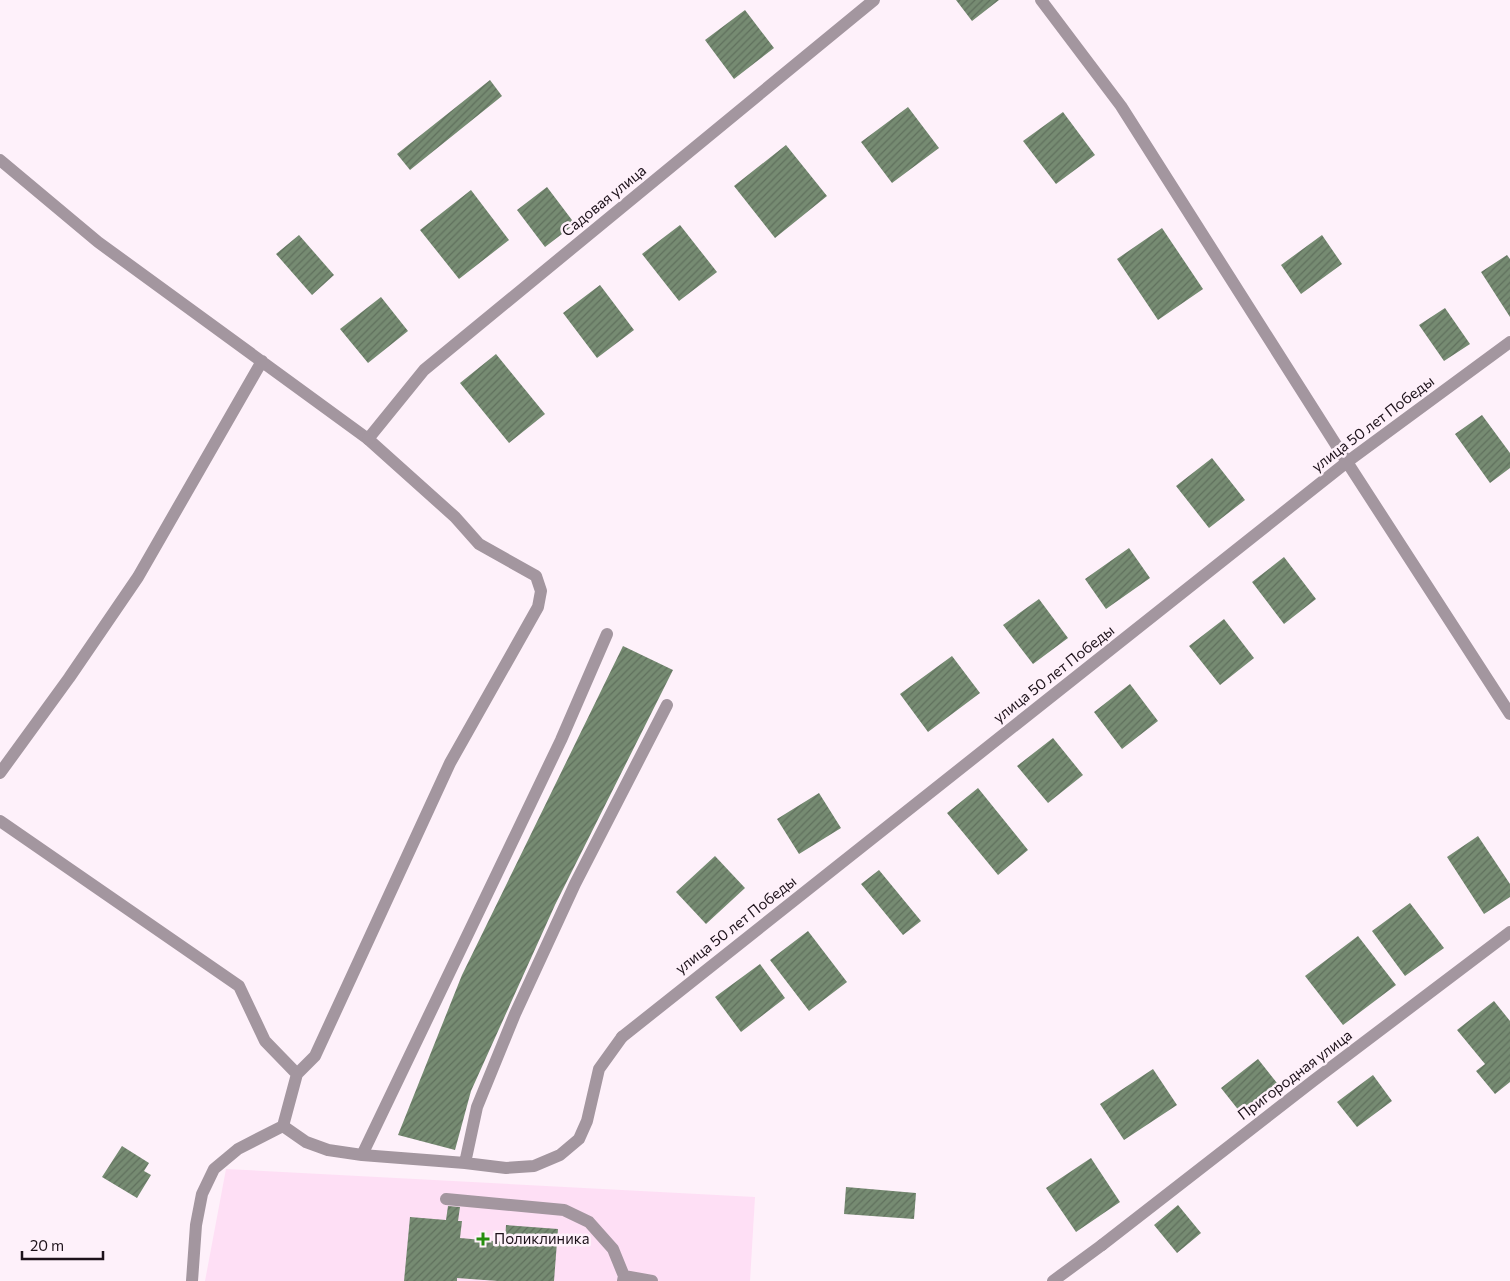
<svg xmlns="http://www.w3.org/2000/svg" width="1510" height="1281" font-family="Commissioner,sans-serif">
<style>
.built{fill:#fedff5}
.building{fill:url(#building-hatch)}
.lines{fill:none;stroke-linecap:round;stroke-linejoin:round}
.service{stroke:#a3969f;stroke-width:12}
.minor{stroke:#a3969f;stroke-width:12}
.poi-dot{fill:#268e0e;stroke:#fef1fa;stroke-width:2}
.labels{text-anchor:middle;stroke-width:5;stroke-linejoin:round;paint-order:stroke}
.street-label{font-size:15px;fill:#1d121a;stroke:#fef1fa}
.poi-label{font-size:15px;fill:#1d121a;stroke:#fef1fa;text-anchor:start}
</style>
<defs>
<pattern id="building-hatch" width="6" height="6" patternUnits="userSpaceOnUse" patternTransform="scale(1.25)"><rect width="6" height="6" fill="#768b72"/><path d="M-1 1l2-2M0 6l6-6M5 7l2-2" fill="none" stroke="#60705d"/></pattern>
</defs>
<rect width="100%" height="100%" fill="#fef1fa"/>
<path class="built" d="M226,1169L755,1197L750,1281H205Z"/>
<path class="building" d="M956,0H999L972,21Z
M745,10L774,48L734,79L705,40Z
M490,80L502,96L410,170L397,154Z
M908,107L939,148L892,183L861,142Z
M1063,112L1095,155L1056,184L1023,141Z
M786,145L827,196L775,238L734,186Z
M547,187L575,224L545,247L517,210Z
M471,190L509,240L459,279L420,230Z
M680,225L717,272L679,301L642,254Z
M1162,228L1203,289L1158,320L1117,259Z
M299,235L334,275L312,295L276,254Z
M1322,235L1342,264L1301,294L1281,265Z
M1507,255L1510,259V317L1481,272Z
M600,285L634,330L597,358L563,313Z
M381,297L408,331L368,363L340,329Z
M1445,308L1470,344L1444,361L1419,325Z
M496,354L545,414L509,443L460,383Z
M1482,415L1510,453V468L1490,483L1455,434Z
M1212,458L1245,500L1209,528L1176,486Z
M1129,548L1150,578L1106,609L1085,579Z
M1284,557L1316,599L1284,624L1252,582Z
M1039,599L1068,638L1033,664L1003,625Z
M1224,619L1254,658L1220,685L1189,646Z
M623,646L673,670L555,905L471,1091L455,1150L398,1135L462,975Z
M952,656L980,693L928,732L900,694Z
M1130,684L1158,721L1122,749L1094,712Z
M1053,738L1083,775L1048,803L1017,766Z
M978,788L1028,850L998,875L947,813Z
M819,793L841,828L799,854L777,819Z
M1478,836L1510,884V897L1484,914L1447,857Z
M715,856L745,888L706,924L676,892Z
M879,870L921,921L903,935L861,884Z
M1410,903L1444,948L1405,976L1372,931Z
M808,931L847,982L809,1011L770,960Z
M1358,936L1396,985L1343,1025L1305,976Z
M760,964L785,998L741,1032L715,997Z
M1494,1001L1510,1021V1082L1495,1094L1476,1071L1485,1064L1457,1030Z
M1258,1059L1277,1083L1240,1112L1221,1088Z
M1153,1069L1177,1105L1124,1140L1100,1104Z
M1373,1075L1392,1101L1357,1127L1337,1102Z
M122,1146L149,1163L144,1171L151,1175L137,1198L102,1177Z
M1091,1158L1120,1202L1076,1232L1046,1188Z
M846,1187L916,1193L914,1219L844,1214Z
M1178,1205L1201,1233L1177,1253L1154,1225Z
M448,1206L460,1207L458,1221H462L460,1238L505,1242L506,1225L558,1229L554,1281H498L457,1278V1281H404L410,1217L446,1220Z"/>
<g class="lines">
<path class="service" d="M0,160L98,242L368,439L455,517L479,544L536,576L541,591L538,607L450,763L315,1056L297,1074L283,1126L238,1149L214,1169L202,1194L196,1225L192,1281
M0,773L69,678L138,577L262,361
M0,821L239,986L265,1041L297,1074
M283,1126L306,1142L328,1150L362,1155L561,740L607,634
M362,1155L465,1163L477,1107L515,1014L575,884L667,705
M465,1163L506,1168L534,1166L560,1155L579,1139L587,1121L599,1069L622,1037
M446,1199L564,1210L589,1222L613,1249L624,1276
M623,1281L624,1276L652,1281
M1053,1281L1102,1245"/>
<path class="minor" d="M1041,0L1121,106L1347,462L1510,714
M368,439L424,370L874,0
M622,1037L1347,462L1510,342
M1102,1245L1313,1081L1510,932"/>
</g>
<path class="poi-dot" d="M480.5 1231.5h5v5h5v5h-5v5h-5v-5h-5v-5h5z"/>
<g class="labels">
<g class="street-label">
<text transform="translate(604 201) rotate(-39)" y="5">Садовая улица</text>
<text transform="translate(1373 424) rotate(-37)" y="5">улица 50 лет Победы</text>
<text transform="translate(1054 674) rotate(-38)" y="5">улица 50 лет Победы</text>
<text transform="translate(736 925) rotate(-38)" y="5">улица 50 лет Победы</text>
<text transform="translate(1295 1075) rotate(-37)" y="5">Пригородная улица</text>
</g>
<g class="poi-label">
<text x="494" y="1244">Поликлиника</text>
</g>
</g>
<path d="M22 1251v8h81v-8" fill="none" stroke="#1d121a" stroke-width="2.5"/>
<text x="30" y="1251" font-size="15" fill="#1d121a" stroke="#fef1fa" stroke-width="4" paint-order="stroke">20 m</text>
</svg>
